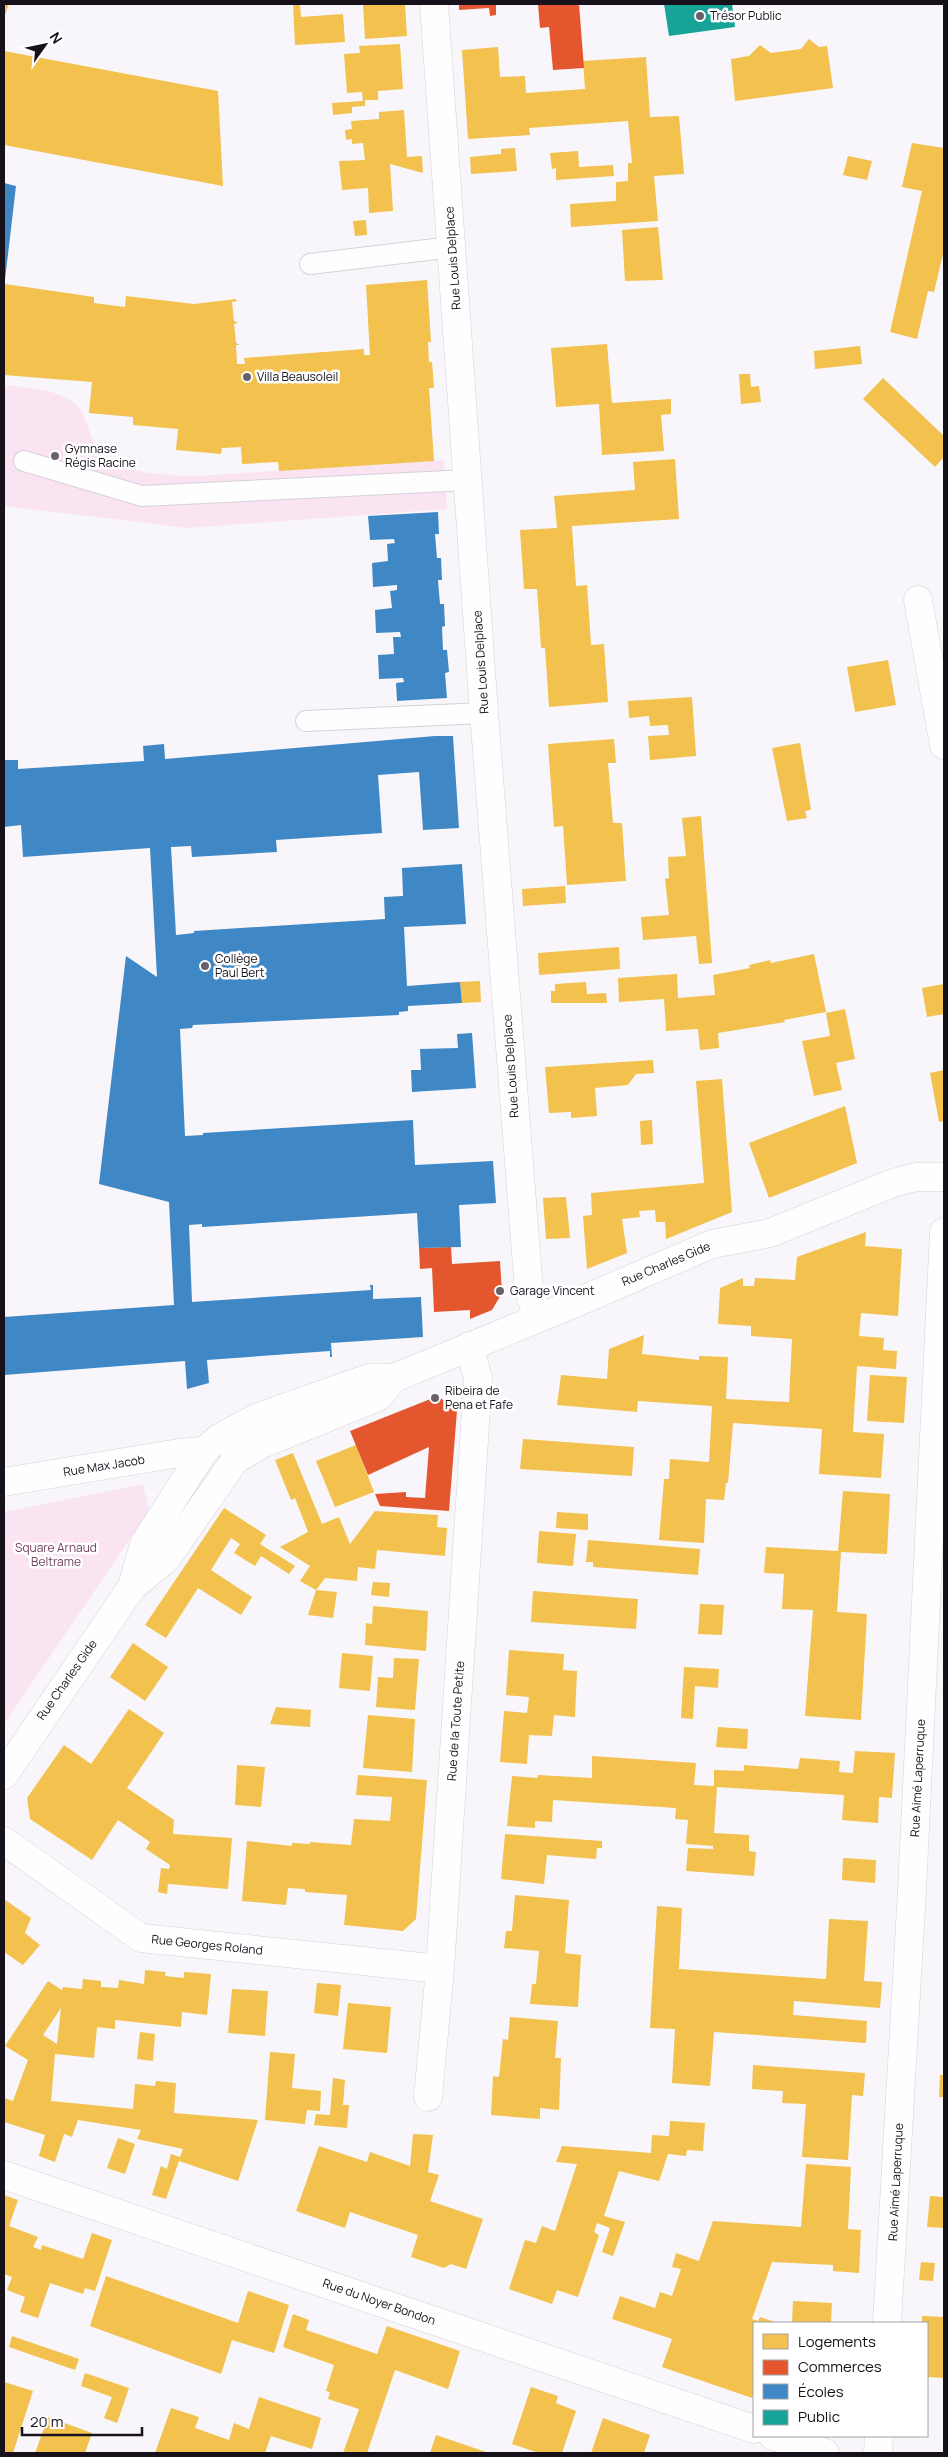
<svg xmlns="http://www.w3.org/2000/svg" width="948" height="2457" font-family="Manrope,sans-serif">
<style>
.green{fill:#fae4f2}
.homes{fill:#f2c14e;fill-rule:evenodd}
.shops{fill:#e4572e}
.schools{fill:#3f88c5}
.public{fill:#17a398}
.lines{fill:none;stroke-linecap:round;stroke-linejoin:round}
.service-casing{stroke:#d6d1da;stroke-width:22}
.minor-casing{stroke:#d6d1da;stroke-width:29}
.tertiary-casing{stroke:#d6d1da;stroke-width:29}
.service{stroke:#fefefe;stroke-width:20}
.minor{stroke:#fefefe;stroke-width:28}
.tertiary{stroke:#fefefe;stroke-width:28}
.poi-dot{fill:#66616a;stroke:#fff;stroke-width:2}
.labels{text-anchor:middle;stroke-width:5;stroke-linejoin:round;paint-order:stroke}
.poi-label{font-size:12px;fill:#17111c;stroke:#fff;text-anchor:start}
.street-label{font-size:12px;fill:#17111c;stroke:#fff}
.park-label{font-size:12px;fill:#73415e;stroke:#fff}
</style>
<rect width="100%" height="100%" fill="#f9f6fb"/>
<path class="green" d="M4,385C26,388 65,389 79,408C88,419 89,440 101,452C123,475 166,475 196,476L444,460L447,509L188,528L4,506Z
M143,1484L149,1511L6,1721L4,1719V1512Z"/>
<path class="homes" d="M4,4H9L4,18Z
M293,4H300L301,17L343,14L345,42L295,45Z
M363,4H405L407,36L365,39Z
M809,39L819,47L827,46L833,88L735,101L731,59L749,56L760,45L771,53L801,49Z
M400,44L403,89L378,91V100H365V106L352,107V113L333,115L332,103L363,101L362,92L347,93L344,54L360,53L359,46Z
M498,47L500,77L525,76L526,93L585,89L583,61L646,57L650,117L679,116L684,174L654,176L658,221L571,227L570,204L616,201V182L628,181V163H632L628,121L529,128L530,135L468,139L462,50Z
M4,51L218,91L223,186L4,145Z
M404,110L407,157L422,156L423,173L390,164L393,211L369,213L368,188L342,190L339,161L365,160L363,143L352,144V139L346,140L345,130L352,129L351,121L379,119V112Z
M912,143L944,148V250L934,292L928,291L917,339L890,332L922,191L902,187Z
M515,148L517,171L471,174L470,157L501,154V149Z
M578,151L579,167L613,165L614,176L556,180V168L552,169L550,153Z
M848,156L872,161L867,180L843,175Z
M366,220L367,235L355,236L353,221Z
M658,227L663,280L625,281L622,230Z
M427,280L431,342H428L429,362H432L434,388H429L434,461L279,471L278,462L242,464L241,447L222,448L221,454L176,450L178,429L133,425V417L89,413L92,382L4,375L5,284L94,297V303L125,307L126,296L194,304L236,299L237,301L232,302L234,321L238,323L234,324L236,343L240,345H236L237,364H245L244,358L364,349V355H370L366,285Z
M607,344L612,403L671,399V414L661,415L664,451L602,455L599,404L556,407L551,348Z
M860,346L862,364L815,369L814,351Z
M739,374H750L751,387L759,386L761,402L741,404Z
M883,378L944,436V457L935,467L863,399Z
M675,459L679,519L572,526L576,586L587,585L591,645L604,644L608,702L549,707L545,648H541L537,589H524L520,530L557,528L554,496L635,490L633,462Z
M888,660L896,705L855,712L847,667Z
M692,697L696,756L650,760L648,736L669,735L668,725L650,726L649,716L629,718L628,701Z
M614,739L616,763H608L613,823H622L626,881L567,885L563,826L554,827L548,744Z
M800,743L811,810L805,811L807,818L787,821L772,748Z
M701,816L712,963L699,964L696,936L643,940L641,917L669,915L665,879L669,878L668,857L686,856L682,818Z
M565,886L566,903L523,906L522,889Z
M619,947L620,969L539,975L538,953Z
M814,954L826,1012L784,1020L785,1022L718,1033L719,1048L700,1050L698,1029L666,1031L664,999L619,1002L618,978L677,974L678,998L715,995L713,975L750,968L749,965L770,960L771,963Z
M480,981L481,1002L462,1003L460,982Z
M586,982L587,994L606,993L607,1003H551V991H555V984Z
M944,984V1014L927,1017L922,988Z
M845,1009L855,1059L836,1063L842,1090L814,1096L802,1041L830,1036L826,1013Z
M653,1060L654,1073L636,1074L628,1085L595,1088L597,1116L571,1118V1112L549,1113L545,1067Z
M944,1070V1121L939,1122L930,1073Z
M722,1079L732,1212L666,1239L665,1222H656L655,1210L639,1211L640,1217L622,1219L627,1253L587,1269L583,1216L592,1215L591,1193L704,1183L696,1081Z
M845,1106L857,1163L769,1198L749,1143Z
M652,1120L653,1144L641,1145L640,1121Z
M566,1197L570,1238L546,1239L543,1198Z
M866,1232L865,1246L902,1249L898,1316L861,1313L859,1336L884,1338L883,1350L897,1351L896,1369L857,1366L853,1432L884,1434L881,1478L819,1474L822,1429L733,1423L728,1483H726L724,1500L706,1499L704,1543L659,1540L664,1479H669L670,1459L709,1462L712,1406L638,1401L637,1412L557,1405L561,1375L607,1379L609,1349L644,1335L642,1354L699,1360V1356L728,1357L726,1399L789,1402L792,1339L751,1336V1326L718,1324L720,1288L743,1278V1286H754L755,1278L795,1280L797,1257Z
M870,1375L907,1377L904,1423L867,1421Z
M523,1439L634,1447L632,1476L520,1469Z
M356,1445L374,1492L335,1507L316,1461Z
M293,1453L322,1524L339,1517L350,1544L375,1511L438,1515L437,1527L447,1528L445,1556L377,1550L375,1569L358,1567L357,1581L325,1578L316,1590L300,1581L310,1566L280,1547L308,1532L295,1498L291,1500L275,1460Z
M843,1491L890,1494L887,1554L841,1552L837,1612L867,1614L861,1720L805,1716L813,1610L782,1609L784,1574L764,1573L766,1547L838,1551Z
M224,1508L266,1535L260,1544L295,1566L289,1574L261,1556L255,1566L234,1553L240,1544L231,1538L211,1570L252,1597L241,1615L198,1588L166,1638L145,1625Z
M557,1512L588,1514V1530L556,1528Z
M539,1531L576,1534L573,1566L537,1563Z
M588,1540L700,1549L698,1575L593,1567V1562H586Z
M373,1582L390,1583L389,1597L371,1595Z
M316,1590L337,1592L333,1618L308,1615Z
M533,1591L638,1599L636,1629L531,1622Z
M700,1604L724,1605L722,1635L698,1634Z
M373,1606L428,1611L426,1651L365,1645L366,1623L372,1624Z
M133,1643L168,1667L145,1701L110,1677Z
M509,1650L564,1654L563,1670L577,1671L575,1717L554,1715L552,1736L529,1735L527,1764L500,1762L504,1711L527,1713L529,1697L506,1695Z
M342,1653L373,1656L370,1691L339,1688Z
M394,1658L419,1659L415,1710L376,1707L378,1677L393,1678Z
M684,1667L719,1669L718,1688L695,1686L693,1719L681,1718Z
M276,1707L311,1710L310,1727L270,1724Z
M129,1709L164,1733L127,1788L174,1820L173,1834L232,1838L228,1889L168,1884L167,1894L158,1892L161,1868L169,1869L170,1865L146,1849L150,1842L118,1820L92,1860L30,1819L27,1798L64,1745L91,1764Z
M368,1715L415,1719L412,1772L363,1768Z
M718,1727L748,1729L747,1749L716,1747Z
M855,1751L895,1753L892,1798L879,1797L878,1823L842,1820L844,1795L717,1787L714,1833L749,1835V1851L756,1852L754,1876L686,1871L688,1848L713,1849V1846L686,1844L688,1820L675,1819L676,1808L553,1800L552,1822L535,1821V1828L507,1826L512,1776L537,1778L538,1775L592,1778V1756L696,1763L694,1785L714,1786V1770L744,1771V1765L798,1769L800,1758L840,1761L839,1772L853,1773Z
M237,1765L265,1767L261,1807L235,1805Z
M358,1775L427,1780L416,1919L403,1931L344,1925L347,1895L305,1892V1889L288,1888L286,1905L242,1901L247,1841L292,1846V1843L310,1844V1842L351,1845L354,1819L390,1821L392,1797L356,1795Z
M505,1834L602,1841V1848H597L596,1859L547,1855L544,1884L501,1879Z
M843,1858L876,1860L875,1883L842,1880Z
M515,1895L569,1900L565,1953L581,1955L578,2007L530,2004L532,1984H536L539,1951L504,1948L506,1931H512Z
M4,1899L31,1918L25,1933L40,1945L23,1965L4,1952Z
M657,1906L682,1908L679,1969L826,1979L829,1919L868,1921L864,1981L882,1982L880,2008L794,2001L793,2015L867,2021L866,2043L714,2032L710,2086L672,2083L675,2029L650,2028Z
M145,1970L166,1972L165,1976L184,1978V1972L211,1974L207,2015L182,2012L181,2027L115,2020V2029L97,2027L94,2058L55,2054L51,2101L133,2109L135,2084L155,2086L156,2081L176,2083L174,2113L258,2120L238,2181L179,2161L166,2199L152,2195L161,2166L167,2169L171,2154L180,2157L183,2149L137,2139L141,2130L78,2120L72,2137L64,2134L55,2162L39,2156L45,2135L4,2122V2098L13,2101L28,2060L5,2046L48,1981L62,1990L63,1987L82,1989L83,1979L101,1981V1987L118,1988L119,1980L144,1984ZM61,2008L57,2044L43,2035Z
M317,1983L341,1985L338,2016L314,2013Z
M232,1989L268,1991L265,2036L228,2033Z
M348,2003L391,2007L387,2053L343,2049Z
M510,2017L558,2021L555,2058H561L559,2110L540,2108V2119L491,2115L493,2076L499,2077L503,2039L508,2040Z
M140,2032L155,2034L153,2061L137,2059Z
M270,2052L295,2054L292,2088L321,2091L320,2111L307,2110L305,2124L265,2120Z
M753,2065L865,2073L863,2096L852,2095L848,2160L802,2157L806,2104L782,2103L783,2091L752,2089Z
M940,2075H944V2097H939Z
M333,2078L345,2080L343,2105H349L347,2128L314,2125L316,2114L330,2115Z
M670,2121L705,2123L703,2151L687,2150L686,2156L668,2154L659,2181L619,2171L604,2216L625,2222L613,2256L602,2252L610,2228L597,2223L594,2232L599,2235L578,2297L557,2290L552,2304L509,2289L525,2240L536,2243L542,2226L555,2231L577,2164L556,2162L562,2146L651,2153L652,2135L669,2136Z
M413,2134L433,2135L428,2172L439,2175L430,2201L483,2219L466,2269L451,2264L444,2268L411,2257L418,2235L350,2212L345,2228L296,2211L319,2146L367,2162L370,2152L410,2166Z
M118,2138L135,2144L125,2174L107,2168Z
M806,2164L851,2167L848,2229L861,2230L859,2273L833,2271V2265L772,2262L752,2319L758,2321L760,2317L778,2323H754V2392L752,2398L662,2367L672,2339L612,2319L620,2296L655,2308L660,2292L672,2296L681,2269L672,2267L676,2253L699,2261L713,2221L801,2227Z
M4,2195L18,2200L9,2226L38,2237L33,2247L41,2250L42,2245L83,2259L92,2233L112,2240L95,2291L85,2288L83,2294L50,2283L38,2318L20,2312L25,2297L7,2290L12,2277L4,2274Z
M930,2196L944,2197V2228L927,2227Z
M921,2262L935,2263L933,2281L919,2280Z
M106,2276L238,2323L248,2291L289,2305L274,2353L232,2340L221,2374L90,2326Z
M793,2301L832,2303L831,2323H792Z
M293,2314L309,2320L306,2330L377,2354L387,2326L460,2351L448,2389L395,2370L367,2453H343L359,2409L328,2399L330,2392L326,2391L334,2365L283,2347Z
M922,2316L944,2317V2378L927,2377V2323H922Z
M12,2336L79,2359L75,2370L9,2347Z
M85,2373L129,2388L117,2423L104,2418L112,2397L81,2386Z
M4,2382L33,2391L13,2453H4Z
M531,2387L558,2396L556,2403L576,2411L562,2453H539L512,2444Z
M259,2397L321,2418L312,2449L271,2436L265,2453H155L171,2408L199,2417L195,2428L229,2440L234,2423L249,2429Z
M48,2417L92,2433L85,2453H35Z
M603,2418L650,2435L644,2453H591Z
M436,2435L489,2453H430Z"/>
<path class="shops" d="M459,4H496V15L490,16L489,8L459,10Z
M538,4H579L584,68L553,70L549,27L540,28Z
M451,1247L452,1264L500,1261L502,1293L492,1310L470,1319V1310L434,1312L432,1268L420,1269L419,1248Z
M438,1396L457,1411L449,1511L380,1506L375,1494L406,1492V1497L425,1498L429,1447L368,1475L350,1431Z"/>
<path class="schools" d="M4,183L16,186L5,280H4Z
M438,512L439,534H435L437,558H441L442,580H438L440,604H444L445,626L442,627L443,650H447L449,672L445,673L447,698L397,701L396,683L404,682L403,678L379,679L378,655L394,654L393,637H401L400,632L376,633L375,610L392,608L390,591L397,590V585L373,587L372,563L388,561L387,544L395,543L394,539L370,540L368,516Z
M435,736H453L459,828L423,830L419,772L378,775L382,833L276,840L277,852L192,857L191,846L171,847L176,935L194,933V931L385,919L384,897L403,896L402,868L462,864L466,924L404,927L407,986L460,982L462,1003L408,1006V1011L399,1012V1015L193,1025L192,1028L180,1029L185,1136L203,1135V1133L413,1120L415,1165L493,1161L496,1203L459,1205L461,1247L419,1248L417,1213L202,1227V1224L189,1225L192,1302L371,1290L370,1285H373V1299L421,1297L423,1337L331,1343L332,1357H330V1351L207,1360L209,1383L187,1389L185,1361L4,1375V1317L174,1305L169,1202L99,1184L126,956L157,977L150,848L23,857L21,825L4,827V760H18V769L144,761L143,746L164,744L165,759Z
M472,1033L476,1088L412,1092L411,1070H421L420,1049L458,1048L457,1034Z"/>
<path class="public" d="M664,4H732L735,27L669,36Z"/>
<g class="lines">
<defs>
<path id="service" d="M310,264L452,247
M24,461L142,496L468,480
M306,721L484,713"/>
<path id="minor" d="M434,4L484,713L529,1291L538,1318
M918,600L944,745
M4,1482L179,1453L204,1451
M4,1841L141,1938L440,1969
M428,2097L440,1969L478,1378L469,1346
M4,2175L754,2429
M887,2323L912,1890L944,1232
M773,2436L825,2453
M878,2453L879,2436"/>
<path id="tertiary" d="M132,1587L144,1544L204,1451L219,1438L256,1418L369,1378H394L573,1304L712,1244L770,1233L893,1183L916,1177H944
M4,1775L132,1587L166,1559L235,1460L262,1444L378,1397L394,1378"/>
</defs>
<use href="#service" class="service-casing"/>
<use href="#minor" class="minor-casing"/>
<use href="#tertiary" class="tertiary-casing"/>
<use href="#service" class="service"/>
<use href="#minor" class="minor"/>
<use href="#tertiary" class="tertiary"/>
</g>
<g class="poi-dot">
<circle cx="700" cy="16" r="5"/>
<circle cx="247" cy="377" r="5"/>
<circle cx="55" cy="456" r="5"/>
<circle cx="205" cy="966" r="5"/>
<circle cx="500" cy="1291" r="5"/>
<circle cx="435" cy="1398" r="5"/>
</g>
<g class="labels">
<g class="poi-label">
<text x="710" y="20">Trésor Public</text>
<text x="257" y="381">Villa Beausoleil</text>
<text x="65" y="453">Gymnase<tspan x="65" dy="14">Régis Racine</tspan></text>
<text x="215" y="963">Collège<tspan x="215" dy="14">Paul Bert</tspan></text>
<text x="510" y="1295">Garage Vincent</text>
<text x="445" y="1395">Ribeira de<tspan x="445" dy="14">Pena et Fafe</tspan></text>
</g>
<g class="street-label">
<text transform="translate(453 258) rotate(-94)" y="4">Rue Louis Delplace</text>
<text transform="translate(481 662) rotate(-94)" y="4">Rue Louis Delplace</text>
<text transform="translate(511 1066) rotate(-94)" y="4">Rue Louis Delplace</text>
<text transform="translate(666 1264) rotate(-23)" y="4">Rue Charles Gide</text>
<text transform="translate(104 1466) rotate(-9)" y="4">Rue Max Jacob</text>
<text transform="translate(67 1680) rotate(-55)" y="4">Rue Charles Gide</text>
<text transform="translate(456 1721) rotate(-86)" y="4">Rue de la Toute Petite</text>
<text transform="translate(918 1778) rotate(-87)" y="4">Rue Aimé Laperruque</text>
<text transform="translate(207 1945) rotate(6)" y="4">Rue Georges Roland</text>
<text transform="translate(896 2182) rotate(-87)" y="4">Rue Aimé Laperruque</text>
<text transform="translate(379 2302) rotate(19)" y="4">Rue du Noyer Bondon</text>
</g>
<g class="park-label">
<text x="56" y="1552">Square Arnaud<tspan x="56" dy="14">Beltrame</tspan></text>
</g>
</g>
<rect width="948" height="2457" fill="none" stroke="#17111c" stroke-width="10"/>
<rect x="753" y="2322" width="175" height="115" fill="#ffffff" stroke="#a2a0a4"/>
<rect x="763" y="2334" width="25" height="15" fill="#f2c14e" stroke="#a2a0a4"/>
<text x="798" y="2347" font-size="15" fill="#17111c">Logements</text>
<rect x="763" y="2360" width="25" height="15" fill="#e4572e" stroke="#a2a0a4"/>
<text x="798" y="2372" font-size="15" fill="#17111c">Commerces</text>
<rect x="763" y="2384" width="25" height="15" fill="#3f88c5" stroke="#a2a0a4"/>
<text x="798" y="2397" font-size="15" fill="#17111c">Écoles</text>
<rect x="763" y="2410" width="25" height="15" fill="#17a398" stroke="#a2a0a4"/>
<text x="798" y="2422" font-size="15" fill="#17111c">Public</text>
<g transform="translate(45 45) rotate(57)" stroke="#ffffff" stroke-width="4" paint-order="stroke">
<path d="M0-4L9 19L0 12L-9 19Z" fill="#17111c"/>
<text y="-8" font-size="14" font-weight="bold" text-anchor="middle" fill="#17111c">N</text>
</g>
<path d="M22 2427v8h120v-8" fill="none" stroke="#17111c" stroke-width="2.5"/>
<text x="30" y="2427" font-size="15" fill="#17111c" stroke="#ffffff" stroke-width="4" paint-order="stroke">20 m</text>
</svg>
